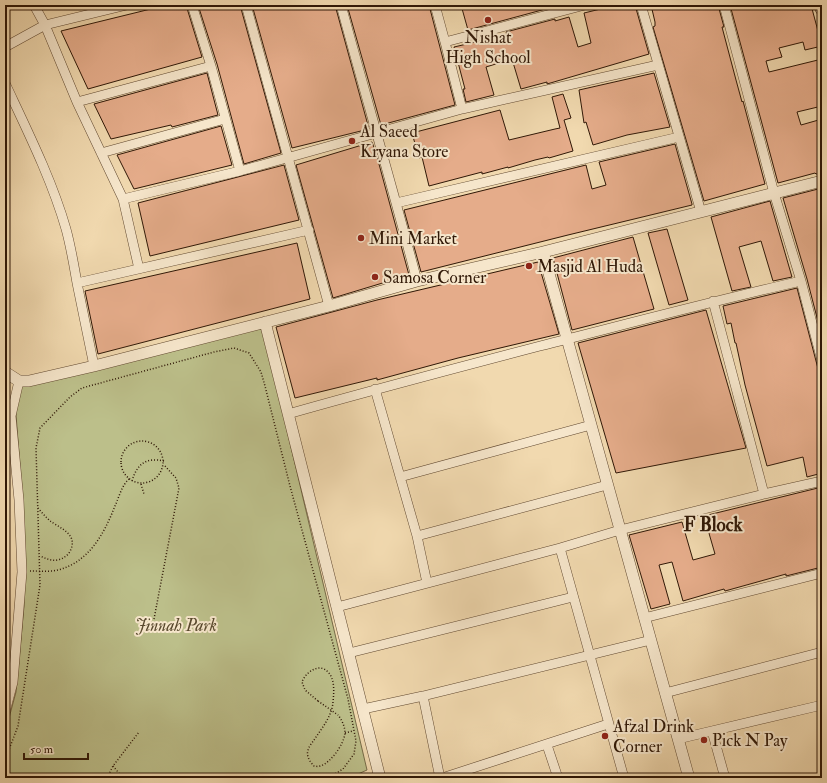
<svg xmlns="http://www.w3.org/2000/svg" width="827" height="783" font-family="'IM FELL Double Pica',serif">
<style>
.green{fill:#bcbf8a;stroke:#766b48}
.building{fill:#e5ac8a;stroke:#2f1706}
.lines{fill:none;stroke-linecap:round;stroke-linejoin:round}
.minor-casing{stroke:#604830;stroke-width:10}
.tertiary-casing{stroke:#604830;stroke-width:12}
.secondary-casing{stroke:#2f1706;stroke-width:14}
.path{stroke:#2f1706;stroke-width:1.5;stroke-dasharray:1 2;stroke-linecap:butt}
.minor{stroke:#f6e6cb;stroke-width:9}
.tertiary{stroke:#f6e6cb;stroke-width:11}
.secondary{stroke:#f6e6cb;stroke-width:13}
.path-bridge{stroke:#2f1706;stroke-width:1.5;stroke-dasharray:1 2;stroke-linecap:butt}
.poi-dot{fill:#8f2418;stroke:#f6e6cb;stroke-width:1.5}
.labels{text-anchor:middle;stroke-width:4;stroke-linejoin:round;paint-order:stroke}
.poi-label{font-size:17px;fill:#2f1706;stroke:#f6e6cb;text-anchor:start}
.park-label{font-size:17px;font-style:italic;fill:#59492e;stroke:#f6e6cb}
.quarter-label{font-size:19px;font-weight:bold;fill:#2f1706;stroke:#f6e6cb}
</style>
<rect width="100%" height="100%" fill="#f1d9af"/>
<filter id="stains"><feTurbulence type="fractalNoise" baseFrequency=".005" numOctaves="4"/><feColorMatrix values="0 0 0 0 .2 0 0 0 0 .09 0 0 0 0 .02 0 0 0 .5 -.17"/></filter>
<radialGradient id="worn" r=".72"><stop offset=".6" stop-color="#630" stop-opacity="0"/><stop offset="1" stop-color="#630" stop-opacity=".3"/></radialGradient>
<path class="green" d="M263,328L367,770L349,778H5V733L16,692L24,606L19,500L22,494L14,388Z"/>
<path class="building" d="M167,5H186L202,57L88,89L61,31Z
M198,5H240L281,153L244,164L217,64Z
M252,5H335L369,129L292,148Z
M347,5H429L455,105L381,125Z
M461,5H552L553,7L468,30Z
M617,5H635L649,54L547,84V82L521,89L512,59L486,67L494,95L466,102L463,89H465L454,47L493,38L507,34L506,32L555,19V21L569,17L578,47L591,43L584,13Z
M651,5H718L724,27H722L736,80L742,102L743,101L765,184L704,201L653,27L655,26V22Z
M730,5H811L822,46L805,50L803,42L779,48L782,57L766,61L769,72L822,59V106L797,112L801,125L822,119V173L816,174L815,173L778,183Z
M207,73L218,115L172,127L171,125L111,139L94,104Z
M654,73L670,127L627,135L593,145L586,122L584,123L579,90Z
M563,94L571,118L564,120L573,151L549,158L548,157L535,160L508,168V167L482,174V172L429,186L422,157L419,158L412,133L500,110L509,140L555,129L560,128L552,97Z
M221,126L232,165L134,189L117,155Z
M372,142L376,153L409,275L333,298L296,165Z
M675,144L692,204V205L568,235L421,272L404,210L586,165L592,189L606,185L599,162Z
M284,165L299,220L150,256L138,203Z
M822,188V337L807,279L783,198Z
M770,201L792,277L773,281L761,241L739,247L751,287L732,291L711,217Z
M667,229L688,300L669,305L648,233Z
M633,237L654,309L572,330L553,258Z
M297,243L310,299L98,354L85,291Z
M538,262L559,334L458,358L377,380V378L295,398L276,327L377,300Z
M797,288L822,384V473L807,477L803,457L767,466L745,385L736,343H735L731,323L727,324L723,306Z
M706,310L746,448L616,473L578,343Z
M822,487V567L786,576V574L725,591L724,589L683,601L672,562L659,565L670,604L651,609L629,535L682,522L693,560L715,554L704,516Z"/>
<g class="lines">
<defs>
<path id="minor" d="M34,5L45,25L77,102L123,199L240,171L462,109L445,42L585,5
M192,5L211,66L240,171
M246,5L329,306
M341,5C366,97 393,189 417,281
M435,5L445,42
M641,5L701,212
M724,5L774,193L801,281L822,361
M5,47L45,25L127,5
M5,83C27,130 52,180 66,229C71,247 74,266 77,283L309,230
M77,102L211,66
M462,109L658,65
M101,153L225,119
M123,199L139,269
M396,203L679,137
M77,283L94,366
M713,301L764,494
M375,389L417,536L427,583
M288,414C372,390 456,368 540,346C627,324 714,301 801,281
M400,477L591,425
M417,536L607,485
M560,548L624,778
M337,607L560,548L620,530L764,494L822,481
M644,618L822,573
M349,653L573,597
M665,693L822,652
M423,696L440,778
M363,709L423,696L651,640
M5,712L13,682L22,572L19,500L11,416L19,381
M712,731L725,778
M678,739L822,705
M547,745L558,778
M442,778L608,724"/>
<path id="tertiary" d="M543,252L689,778
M265,322L380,778
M5,372L19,381H29L94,366L329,306L417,281L543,252L822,181"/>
<path id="secondary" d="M821,5L822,9"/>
</defs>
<use href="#minor" class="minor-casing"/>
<use href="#tertiary" class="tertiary-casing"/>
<use href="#secondary" class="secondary-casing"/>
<path class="path" d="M121 462a21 21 0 1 1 42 0a21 21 0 1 1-42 0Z
M132,481C137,464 146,457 164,461
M141,484L144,494
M38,508C41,512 45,516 49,520C57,527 75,532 72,546C71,550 69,554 66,556C57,563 49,560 40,556
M30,571C39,571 49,572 58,570C89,562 104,534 115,506C119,497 122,485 129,479
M154,619L179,488L176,478L164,465
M318,701L305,690L302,682C305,673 319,662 328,672C335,679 334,692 333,702C332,716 322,728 314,740C312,743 309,746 308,750C306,756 310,762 314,766C316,766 318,767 320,766C331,763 344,744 345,733C345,727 342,720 338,715
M345,733L353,731
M5,760L18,726L40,585L36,448L40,428L70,397L82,388L214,352L234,348L249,353L261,372L265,386L290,486L348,699L356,741L354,754L343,769L328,778
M113,766L123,778
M107,778L113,766L139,732"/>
<use href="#minor" class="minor"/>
<use href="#tertiary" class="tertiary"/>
<use href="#secondary" class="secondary"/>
<path class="path-bridge" d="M318,701L338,715"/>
</g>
<g class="poi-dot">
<circle cx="488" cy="20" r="4"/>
<circle cx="352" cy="141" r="4"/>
<circle cx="361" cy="238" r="4"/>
<circle cx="529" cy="266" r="4"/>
<circle cx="375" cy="277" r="4"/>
<circle cx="605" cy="736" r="4"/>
<circle cx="704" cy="740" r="4"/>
</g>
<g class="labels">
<g class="poi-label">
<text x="488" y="43" text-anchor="middle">Nishat<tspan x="488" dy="20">High School</tspan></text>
<text x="360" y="137">Al Saeed<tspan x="360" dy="20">Kryana Store</tspan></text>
<text x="369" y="244">Mini Market</text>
<text x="537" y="272">Masjid Al Huda</text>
<text x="383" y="283">Samosa Corner</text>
<text x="613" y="732">Afzal Drink<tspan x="613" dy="20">Corner</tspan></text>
<text x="712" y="746">Pick N Pay</text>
</g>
<g class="park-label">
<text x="176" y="631">Jinnah Park</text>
</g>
<g class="quarter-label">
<text x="713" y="531">F Block</text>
</g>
</g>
<rect width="827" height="783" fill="none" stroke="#f1d9af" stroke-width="20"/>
<rect x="6" y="6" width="815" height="771" fill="none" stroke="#2f1706" stroke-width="2"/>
<rect x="10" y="10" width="807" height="763" fill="none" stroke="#2f1706"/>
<path d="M24 753v6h64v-6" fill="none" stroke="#2f1706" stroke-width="2"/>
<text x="30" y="753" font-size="12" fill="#2f1706" stroke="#f6e6cb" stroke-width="3" paint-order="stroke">50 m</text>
<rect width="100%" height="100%" filter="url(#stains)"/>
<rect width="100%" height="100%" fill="url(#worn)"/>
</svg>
